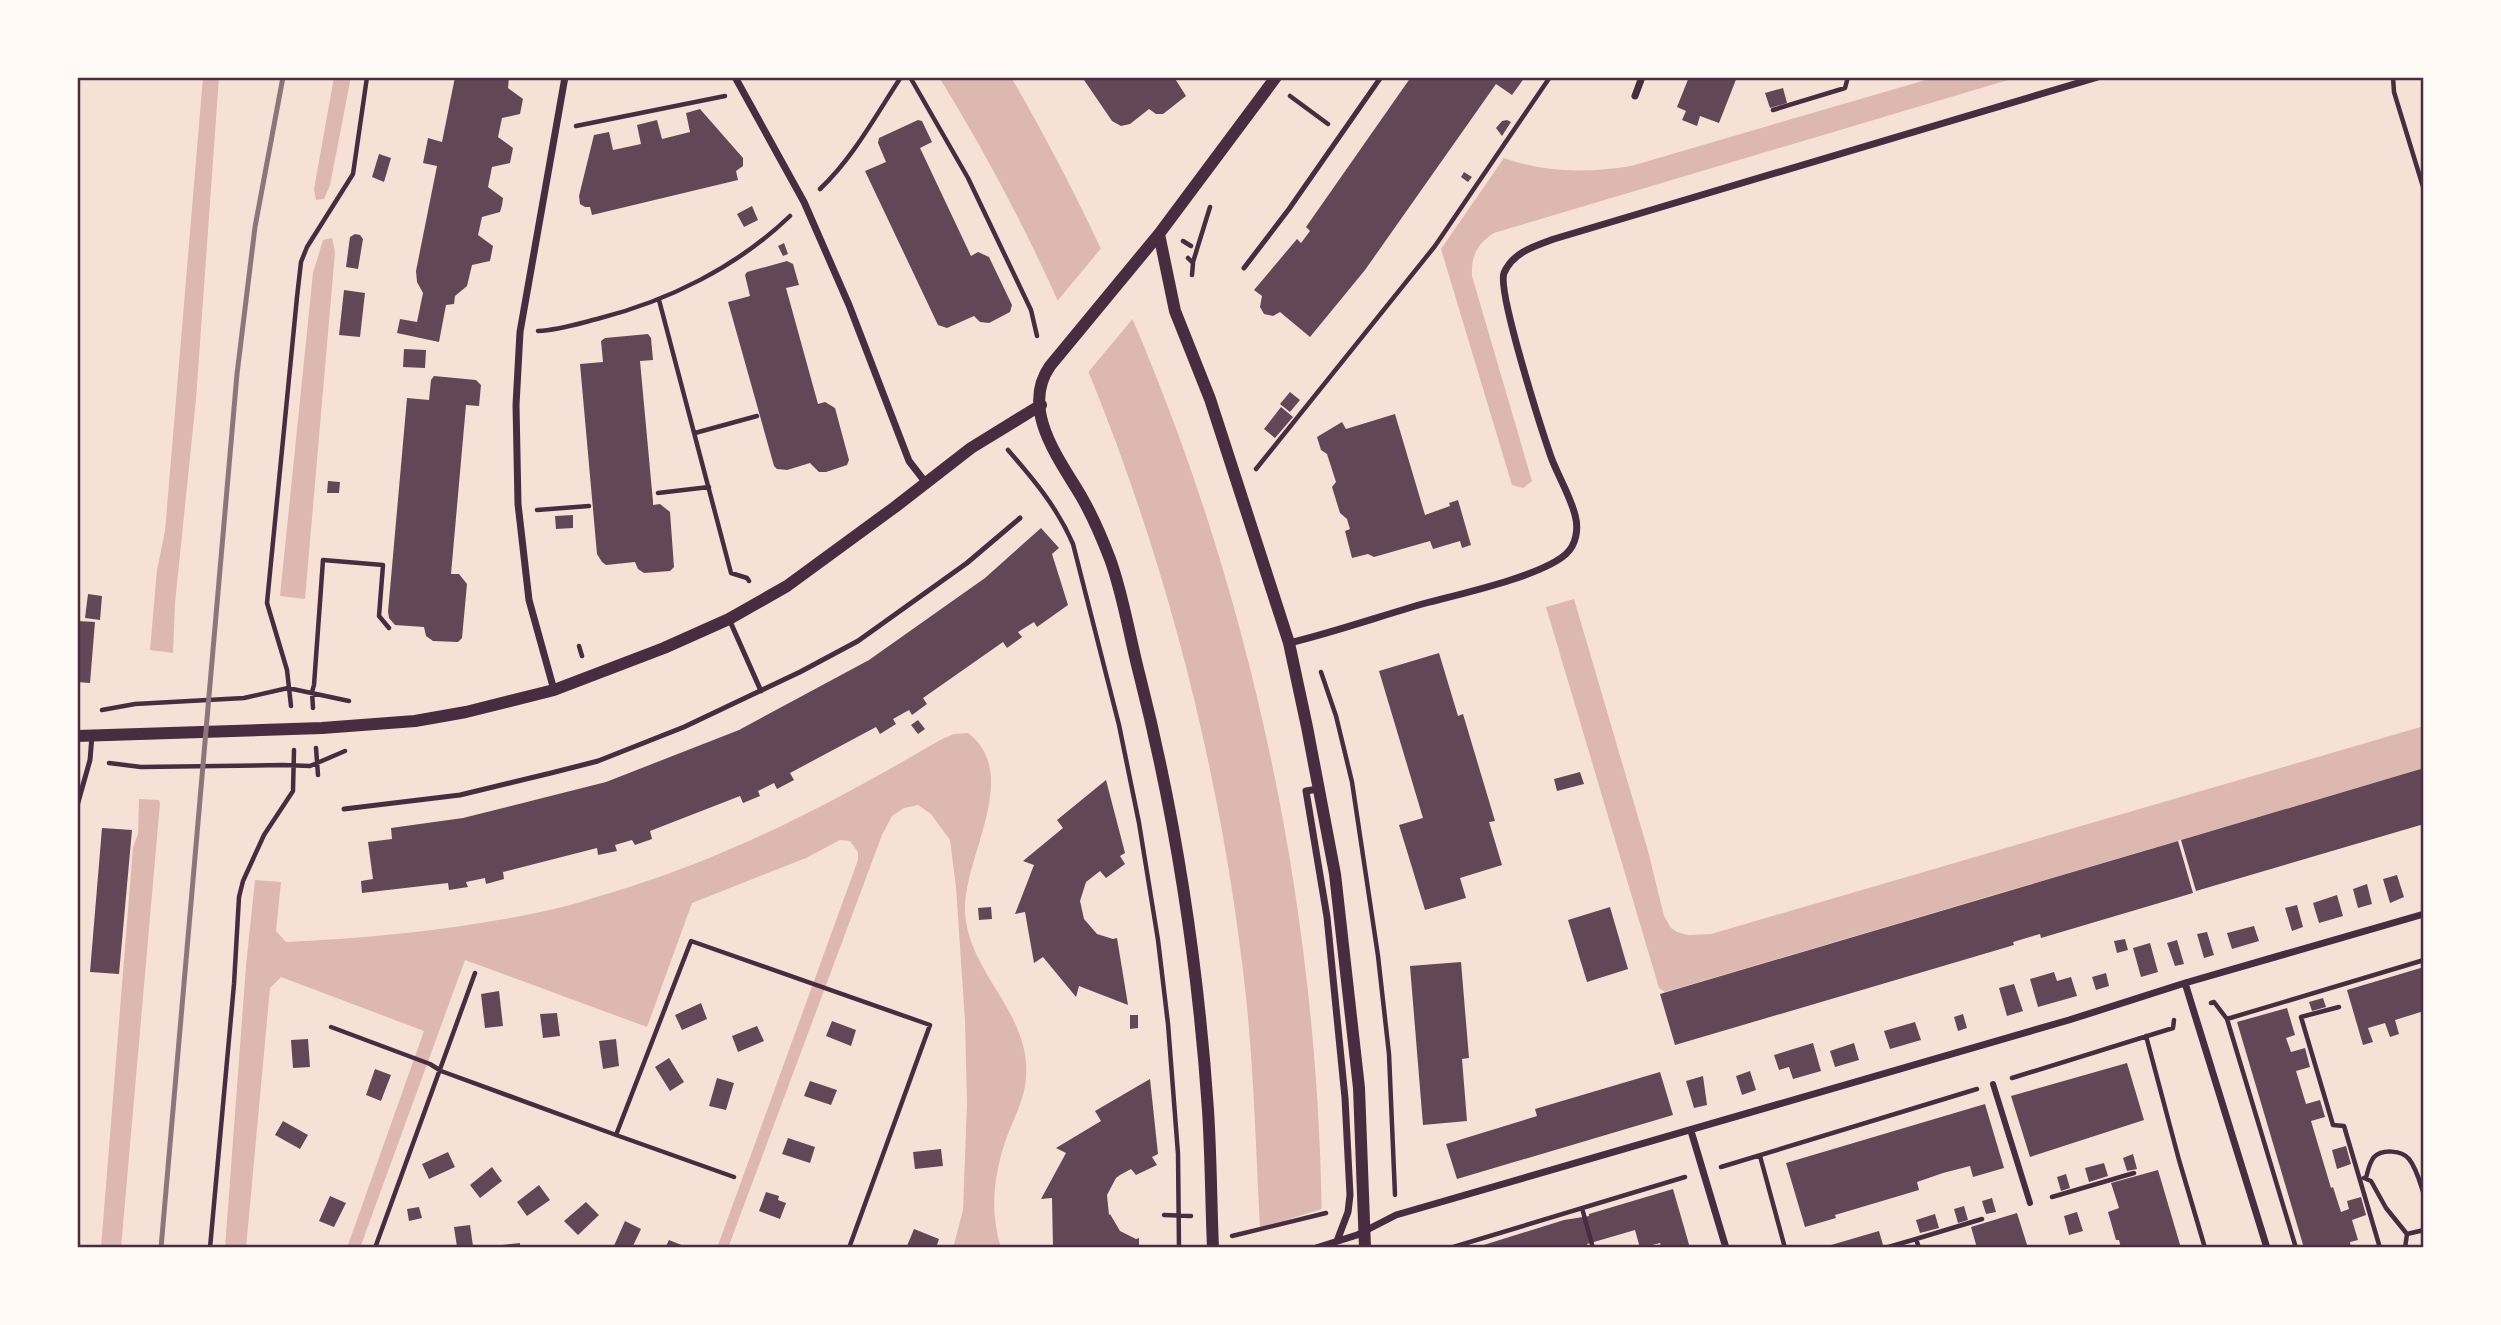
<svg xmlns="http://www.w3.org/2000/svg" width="2501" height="1325" font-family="Overpass,sans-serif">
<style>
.water{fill:#dcb8b0}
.pier{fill:#f7e1d7}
.building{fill:#644757}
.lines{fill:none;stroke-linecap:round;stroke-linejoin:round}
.path{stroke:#4a2c40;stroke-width:4.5}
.service{stroke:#4a2c40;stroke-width:5}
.pedestrian{stroke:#4a2c40;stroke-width:6}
.minor{stroke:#4a2c40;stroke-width:7}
.tertiary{stroke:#4a2c40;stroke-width:12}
.rail{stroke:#8f747c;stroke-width:5}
.neatline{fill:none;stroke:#4a2c40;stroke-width:2.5}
</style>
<rect width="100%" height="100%" fill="#f7e1d7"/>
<path class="water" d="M203,77H219L196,399L175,603L173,653L150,650L157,570L165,531Z
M334,77H351L330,185L324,199L316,200L314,189Z
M939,77H1011C1216,429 1322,842 1322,1248L1260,1228C1256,1151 1254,1074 1246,997C1212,679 1108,350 939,77Z
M1936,77H2018L1494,233C1477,244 1471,256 1472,276L1532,481L1523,488L1512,485L1441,249L1504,158C1545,173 1588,173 1631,166Z
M332,238L335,252L305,599L280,596L313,273L323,240Z
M1574,599L1648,851L1664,916L1671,928L1677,932L1688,935L1711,934L2424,726V768L1665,992L1659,988L1546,607Z
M968,733C1023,775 962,858 965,913C969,970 1022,1007 1026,1063C1028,1092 1018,1109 1008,1134C994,1171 989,1210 1001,1248H953L963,1210L967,1103L965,1021L956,887L950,840L931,814L918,805L904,808L892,816L882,835L728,1248H717L858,860V852L850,841L840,840L806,858L692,903L647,1027L465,960L360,1248H347L424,1031L281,977L270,988L246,1248H225L246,966L255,880L281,882L276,931L286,942C376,938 466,929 554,909C573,905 592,898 610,893C731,857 834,802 942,739L954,734Z
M139,799L159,800L160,803L121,1248H101L133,847L138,834Z"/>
<path class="pier" d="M1103,246L1135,316L1085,376L1054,305Z
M1325,1208V1248H1257V1229Z"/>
<path class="building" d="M455,77H509L508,88L523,99L520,114L502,118L498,137L513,148L510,163L492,167L488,187L503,198L502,205L500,212L482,217L478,235L493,246L490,261L472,265L467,286L455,296L454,304L446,305L439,342L397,333L400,319L417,322L423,293L417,282L416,271L437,166L423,163L428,138L442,142Z
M1082,77H1174L1186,96L1163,114H1156L1149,109L1130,124L1121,126L1112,121Z
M1411,77H1525L1512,95L1496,84L1365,270L1310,337L1280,312L1273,316L1264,314L1260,307L1262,296L1254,290L1297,239L1301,243L1310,231L1306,227Z
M1689,77H1737L1719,123L1700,116L1697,126L1682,120L1686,111L1677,107Z
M1783,88L1787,103L1770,108L1765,93Z
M700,109L743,158V166L736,171L738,180L592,215L590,207H585L580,204L579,196L594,135L609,132L613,150L641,144L637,125L657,120L662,139L690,132L686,113Z
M918,120L922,121L932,142L920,148L971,256L978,252L989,257L1012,305L1010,312L989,323L980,322L974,316L947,328L938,325L865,171L886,162L878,143L879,138Z
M1507,120L1511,122L1502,136L1496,128L1502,121Z
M379,154L391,158L384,182L372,177Z
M1464,172L1472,177L1468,182L1461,177Z
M752,206L758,220L744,227L737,214Z
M355,234L360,235L363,239L358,269L346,267L350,237Z
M784,243L788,254L783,256L778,246Z
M787,261L793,264L799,285L786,288L818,404L825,402L835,408L849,460L847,465L826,472H819L810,463L787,470L777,469L774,466L728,302L750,296L745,275L747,272Z
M344,290L365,293L360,337L339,335Z
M648,334L651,338L653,360L640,361L653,502V505L660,504L670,512L674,567L670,571L644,573L638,569L635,562L606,565L602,562L597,554L580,364L603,362L601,341L605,338Z
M404,349L426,350L425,368L403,367Z
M434,376L476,380L481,385L479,406L466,405L451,574H459L467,584L462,638L458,642L433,641L426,636L424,627L395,625L389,618L388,612L407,398L429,400L431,380Z
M1290,392L1300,400L1290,412L1280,404Z
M1281,407L1293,417L1275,438L1264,429Z
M1395,414L1425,515L1450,506L1449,503L1458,500L1471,545L1462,548L1460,541L1433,549L1430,541L1374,557L1368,554L1352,558L1345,531L1350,529L1347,519L1340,513L1332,487L1336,482L1327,454L1321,450L1317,437L1342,422L1346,429Z
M328,481L340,482L339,493H327Z
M573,515V528L556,529L555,516Z
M1041,528L1059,548L1052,554L1068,605L1037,627L1034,622L1018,632L1022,637L1007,648L1003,642L923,698L927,704L912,715L909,710L893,719L896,724L880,734L876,727L790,773L794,780L777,789L774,783L758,791L760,796L743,803L740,796L650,831L652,839L635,845L632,840L615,845L617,851L598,855L597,848L503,872L504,879L486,884L485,878L466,882L468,887L449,890L448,883L362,893L361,881L373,879L368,842L392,839L391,828L463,818L606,782L739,730L869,660L985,578Z
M88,594L102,596L100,620L85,618Z
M78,621L95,622L90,683L77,682Z
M1439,653L1458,716L1463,714L1495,821L1489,822L1502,865L1460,878L1466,898L1425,910L1399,825L1423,818L1379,671Z
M918,720L925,729L918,734L911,725Z
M2424,768V824L2196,891L2181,840Z
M1580,772L1584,784L1557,791L1554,779Z
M1106,780L1125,853L1120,856L1125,864L1106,878L1100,871L1086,882L1080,901L1084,919L1097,934L1113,939L1117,938L1128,1005L1079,986L1076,997L1043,957L1034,963L1025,912L1015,914L1034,865L1023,861L1063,828L1057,820Z
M102,828L132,830L119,974L90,972Z
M2178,841L2193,893L2041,938L2040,934L2013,942L2014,945L2004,948L1675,1045L1660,994Z
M2397,875L2404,897L2390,903L2383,879Z
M2367,884L2372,904L2358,908L2353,889Z
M2337,895L2343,916L2319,923L2313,903Z
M2297,905L2303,927L2292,931L2285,908Z
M991,907L992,919L979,920L978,908Z
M1610,907L1628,969L1587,982L1568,920Z
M2254,926L2259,941L2232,949L2227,933Z
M2207,932L2214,955L2204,958L2197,934Z
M2125,939L2128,950L2117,953L2114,941Z
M2177,940L2184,964L2175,966L2167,943Z
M2150,943L2158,972L2141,977L2133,948Z
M1461,962L1469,1058L1462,1059L1467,1121L1423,1125L1410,966Z
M2424,967V1011L2395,1020L2399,1034L2390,1037L2385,1023L2368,1028L2373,1042L2363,1045L2347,990Z
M2054,972L2057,981L2071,977L2077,996L2038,1007L2030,979Z
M2106,973L2109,986L2096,990L2092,977Z
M2014,984L2023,1011L2007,1016L1999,988Z
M499,991L503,1026L485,1028L481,994Z
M2323,998L2326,1007L2312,1011L2309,1002Z
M701,1003L707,1019L682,1030L675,1015Z
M2287,1008L2295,1035L2286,1038L2291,1052L2305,1048L2310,1067L2296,1071L2306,1104L2320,1100L2325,1117L2311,1121L2331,1188L2333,1187L2341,1212L2349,1209L2347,1201L2361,1197L2366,1215L2352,1220L2358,1240L2350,1242L2351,1248H2304L2237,1022Z
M557,1013L560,1036L543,1038L540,1014Z
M1963,1014L1967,1028L1958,1031L1954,1017Z
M1130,1015H1138V1028L1130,1029Z
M832,1021L856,1030L851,1046L826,1036Z
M1915,1022L1921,1040L1890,1049L1884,1031Z
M757,1026L764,1041L738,1052L732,1036Z
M308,1039L310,1067L293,1068L291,1040Z
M616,1039L619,1066L603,1069L599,1041Z
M1813,1043L1821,1071L1793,1079L1789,1067L1779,1070L1774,1055Z
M1854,1043L1859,1060L1835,1067L1830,1051Z
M669,1058L684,1082L670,1091L655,1067Z
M2127,1063L2144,1120L2030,1157L2011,1096Z
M375,1069L391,1075L381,1101L366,1095Z
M1750,1071L1756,1090L1742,1095L1736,1076Z
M1660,1072L1673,1115L1457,1179L1446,1144L1537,1116L1535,1109Z
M1703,1076L1707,1105L1694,1108L1686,1081Z
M717,1078L734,1083L726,1110L709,1106Z
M1150,1079L1158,1154L1152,1157L1157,1165L1136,1175L1131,1169L1120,1175L1116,1178L1107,1195L1109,1215L1110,1214L1120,1231L1136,1239L1139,1238V1248H1064L1063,1245L1053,1248L1052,1198L1041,1199L1066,1153L1056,1148L1101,1121L1095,1111Z
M810,1081L837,1090L831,1105L804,1096Z
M1985,1104L2004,1168L1973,1177L1970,1166L1943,1173L1917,1182L1919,1190L1835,1215L1836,1218L1805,1227L1786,1163Z
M283,1121L308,1135L300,1149L275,1135Z
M788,1138L815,1147L810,1163L782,1154Z
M2346,1146L2351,1164L2337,1169L2332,1150Z
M941,1149L943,1166L915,1169L913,1152Z
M448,1152L455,1167L429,1179L422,1164Z
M2133,1154L2137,1169L2127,1171L2123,1158Z
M2104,1163L2108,1176L2089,1182L2085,1168Z
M492,1167L502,1181L480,1198L470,1185Z
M2158,1170L2181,1248H2121L2119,1240H2116L2108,1212L2119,1208L2111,1183Z
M2066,1174L2070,1188L2061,1191L2057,1177Z
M539,1185L550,1200L527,1216L517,1202Z
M1673,1189L1690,1248H1662L1660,1243L1640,1248L1635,1230L1587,1244L1588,1248H1474L1564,1220L1589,1216V1214Z
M766,1192L779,1196L778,1200L786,1203L780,1219L759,1211Z
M330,1196L346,1203L334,1227L319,1221Z
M1992,1198L1996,1212L1986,1214L1982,1201Z
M586,1202L599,1215L578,1235L564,1221Z
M1964,1206L1968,1220L1958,1223L1954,1209Z
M419,1207L422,1218L409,1221L407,1209Z
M2077,1212L2083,1231L2069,1235L2064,1216Z
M2017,1213L2028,1248H1977L1971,1227Z
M1935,1214L1939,1228L1920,1233L1916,1220Z
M625,1221L641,1229L632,1248H613Z
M470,1225L473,1246L457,1247L454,1227Z
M914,1229L939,1239L936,1248L907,1246Z
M1879,1231L1883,1245L1872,1248H1832L1831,1245Z
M669,1240L684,1246L683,1248H665Z
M520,1243V1248H502V1245Z"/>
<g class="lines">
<path class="path" d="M910,77L968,178L1031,310L1037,336
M2393,77L2394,92L2424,190
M1290,96L1328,124
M1773,110L1845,88L1848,77
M576,126L725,96
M820,189C853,158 876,115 901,77
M1183,241L1191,246
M1188,258L1193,263L1192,275
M1193,262L1210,207
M659,300L731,573L747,578L749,581
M538,331C559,330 577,324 597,319C668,301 737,267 790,216
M695,433L757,416
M1008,450C1034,480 1057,507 1073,544L1119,725L1139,823L1158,940L1168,1024L1178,1154L1179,1248
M1256,469L1435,246L1550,77
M658,493L709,487
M537,510L589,506
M579,646L582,656
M1321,672L1336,716L1352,782L1378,956L1389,1054L1395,1195
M291,706L287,670L267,603L297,297L301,262L307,247L353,174L367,77
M313,708L312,692L314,685L323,560L383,565L379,616L389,628
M102,710L135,704L244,698L288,688L349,701
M316,748L318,775
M109,763L141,767L283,765L310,766L345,751
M2211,1003L2214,1002L2227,1019L2424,960
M2339,1007L2301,1017L2333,1125L2344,1126L2380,1248
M2227,1019L2296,1248
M331,1027L430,1064L441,1071L616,1135L691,941L930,1025L849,1248
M2146,1036L2179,1160L2205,1248
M2012,1078L2173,1028L2174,1020
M616,1135L734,1177
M1760,1156L1785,1248
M1721,1167L1977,1089
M2364,1178L2371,1181L2386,1208L2407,1234L2424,1230
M2366,1178C2368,1171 2369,1163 2374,1157C2382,1149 2402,1150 2409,1159C2417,1169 2420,1183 2424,1195
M2052,1197L2134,1173
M1582,1208L1593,1248
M1164,1215L1191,1216
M1232,1236L1326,1213
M210,1248L234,984L239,897L243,881L264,835L293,791L294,750
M375,1248L475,973
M1450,1248L1685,1177
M1885,1248L1916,1239
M1919,1248L1916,1239L1982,1219
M2405,1248L2407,1234"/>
<path class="service" d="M1244,268L1289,209L1381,77
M729,619L761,691
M77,806L90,760L92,736
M344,809L460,795L551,773L598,761L684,727L800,672L858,641L967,563L1020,518
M77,830V835"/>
<path class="pedestrian" d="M1993,1084L2030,1203"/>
<path class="minor" d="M735,77L804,202L849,305L909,461L926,483
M1635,96L1642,77
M1289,643C1335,632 1380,616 1426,603C1460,594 1542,576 1566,554C1576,545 1579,529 1575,515C1570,495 1558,476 1551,457C1542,431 1497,291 1504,273C1513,252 1535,246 1554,239L2098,77
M554,690L529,600L518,504L516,405L520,332L565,77
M1318,789L1306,791L1327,917L1345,1098L1350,1195L1348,1212L1337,1241
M2185,983L2267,1248
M1691,1131L1726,1248
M1316,1248L1357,1235L1396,1215L2069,1020L2185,983L2424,914"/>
<path class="tertiary" d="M1159,234L1175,311L1210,399L1289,643L1307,727L1335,874L1359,1088L1365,1248
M77,736L322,728L415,721L466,712L554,690L664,648L729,619L787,586L895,507L971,448L1041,405
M1213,1248C1211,1202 1211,1156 1208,1110C1198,964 1176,819 1140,677C1130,639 1123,594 1110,559C1102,538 1092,515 1081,496C1059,459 1020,409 1050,366L1159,234L1276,77"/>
<path class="rail" d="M161,1248L237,374L255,227L283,77"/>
</g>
<rect width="2501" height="1325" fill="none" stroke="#fffaf5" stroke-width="158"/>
<rect x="79" y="79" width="2343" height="1167" class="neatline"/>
</svg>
